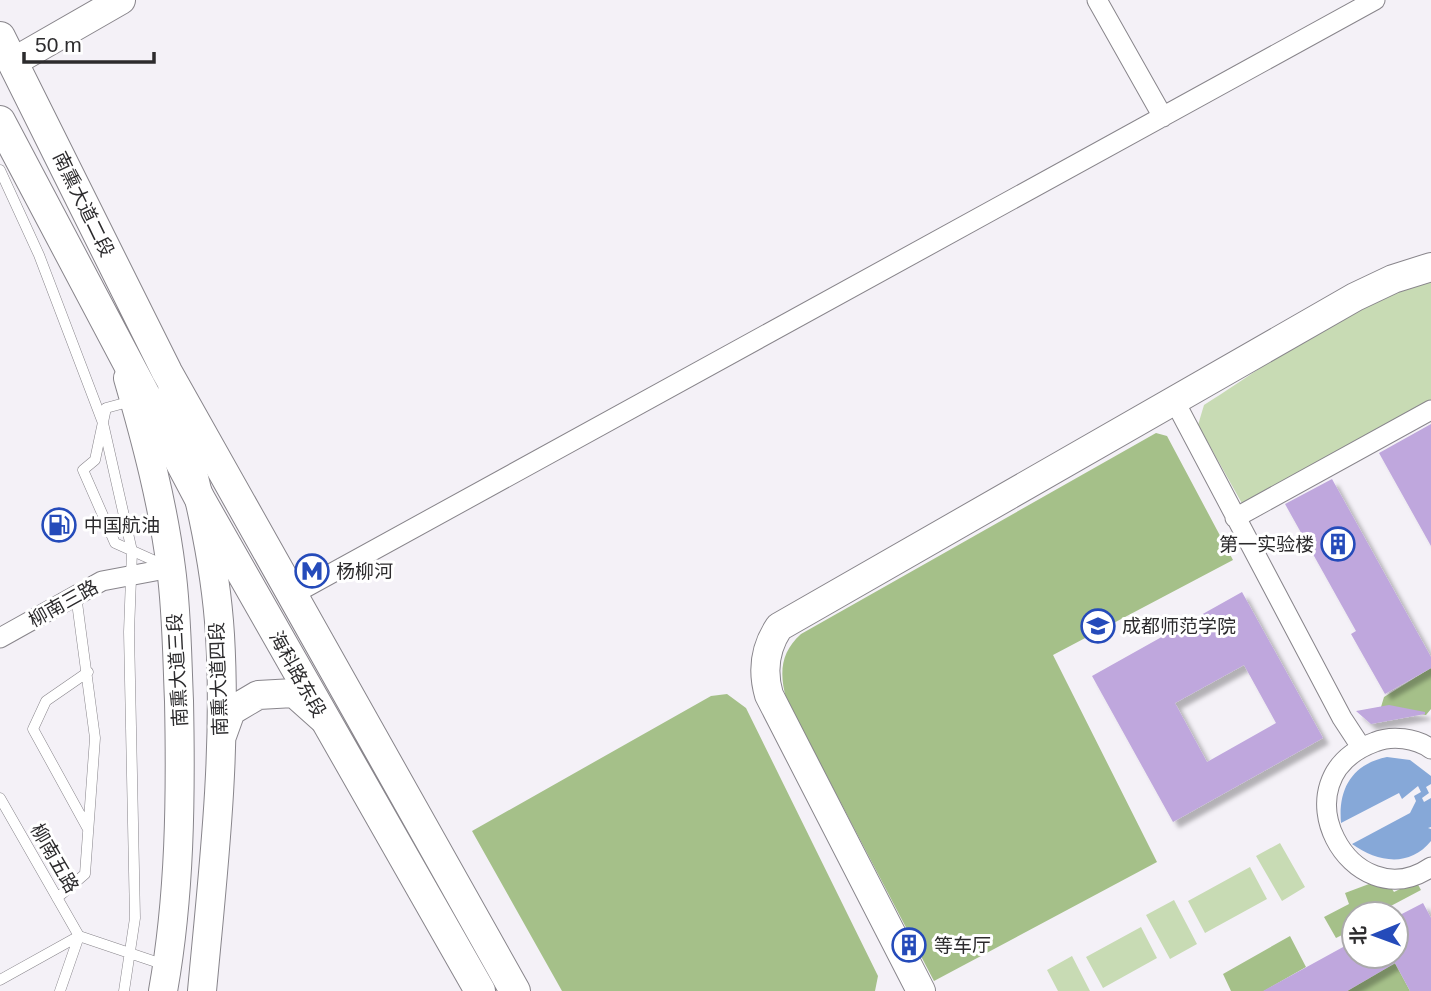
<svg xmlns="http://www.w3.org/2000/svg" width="1431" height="991" font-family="Arial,'Noto Sans SC',sans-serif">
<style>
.green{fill:#c8dbb4}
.forest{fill:#a5c089}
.water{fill:#86a8d8}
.building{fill:#bfa7dd;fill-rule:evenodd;filter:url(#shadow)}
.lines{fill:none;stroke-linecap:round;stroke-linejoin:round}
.lane-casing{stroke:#88858b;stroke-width:11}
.street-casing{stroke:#88858b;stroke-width:21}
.secondary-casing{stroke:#88858b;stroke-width:30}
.primary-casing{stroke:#88858b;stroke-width:32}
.lane{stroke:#fff;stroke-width:10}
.street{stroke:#fff;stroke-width:19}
.secondary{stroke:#fff;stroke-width:28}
.primary{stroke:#fff;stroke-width:30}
.labels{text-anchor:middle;stroke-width:6;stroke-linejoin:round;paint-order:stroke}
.street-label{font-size:19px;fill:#2c2b2d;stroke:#fff}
.poi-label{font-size:19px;fill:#2c2b2d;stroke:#fff;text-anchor:start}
</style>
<defs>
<filter id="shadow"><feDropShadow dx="6" dy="6" stdDeviation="2" flood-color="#0004"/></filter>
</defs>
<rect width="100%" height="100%" fill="#f4f1f7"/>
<path class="green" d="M1431,281V403L1244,507L1198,425L1204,405C1267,366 1359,294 1431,281Z
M1280,843L1305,887L1282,901L1256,856Z
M1250,867L1267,899L1205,933L1188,901Z
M1174,900L1197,944L1170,959L1146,915Z
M1141,927L1157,958L1103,988L1086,957Z
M1072,956L1090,991H1058L1047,970Z"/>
<path class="forest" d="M1156,433L1167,436L1233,560L1053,655L1157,862L934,981L786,698C779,672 781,652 801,634Z
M1431,668V709L1426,715L1381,707L1384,697Z
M727,694L746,708L878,976L875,991H562L472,831L711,696Z
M1385,878L1394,892L1416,881L1421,890L1387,908L1389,914H1354V941L1349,943L1344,934L1336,938L1324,917L1349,904L1345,893Z
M1290,936L1306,967L1264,991H1231L1223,974Z
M1395,963L1410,991H1347Z"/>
<path class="water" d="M1387,757L1410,760L1431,776V784L1426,787L1429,793L1422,798L1424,802L1431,798V827L1428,828L1431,829V841C1409,868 1377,862 1352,844L1410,813L1416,801L1414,796L1421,792L1418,786L1402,799L1399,793L1341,823C1338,789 1352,764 1387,757Z"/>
<path class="building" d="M1431,424V546L1379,453Z
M1332,479L1431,657V668L1385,694L1351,634L1356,631L1285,504Z
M1242,592L1323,738L1173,822L1092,676ZM1244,665L1276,723L1207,762L1175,703Z
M1389,705L1425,712V714L1371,724L1356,711Z
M1423,903L1431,918V991H1410L1395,963L1347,991H1263L1354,941V956H1396V917Z"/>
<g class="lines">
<defs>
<path id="lane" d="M0,170L39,255L103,423L132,551L129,632L135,918L124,991
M132,401L106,408L95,460L83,470L115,543L164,565
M0,798L79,936L60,991
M88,829L33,729L46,701L88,672
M57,898L85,874L95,738L76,595
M0,980L79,936L165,965"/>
<path id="street" d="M1097,0L1163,117
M1174,400L1342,718L1361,747
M1235,518L1431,410
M292,595L1375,0
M0,638L102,581L171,568
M1431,749C1416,738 1392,735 1375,742C1273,779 1352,921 1431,867"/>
<path id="secondary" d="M13,62L121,0
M128,378C146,440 163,504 171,568C177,612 177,657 179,701C181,797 180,896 163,991
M172,391C193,471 215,552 220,635C227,754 213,873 202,991
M222,736L231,711L258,695L294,693L322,718
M921,991L769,695C762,671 765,648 779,627L1355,297L1393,279L1431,267"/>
<path id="primary" d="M0,37L167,372L515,991
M0,121L201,501L480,991"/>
</defs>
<use href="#lane" class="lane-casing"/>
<use href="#street" class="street-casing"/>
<use href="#secondary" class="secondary-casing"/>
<use href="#primary" class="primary-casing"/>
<use href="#lane" class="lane"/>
<use href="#street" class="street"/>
<use href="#secondary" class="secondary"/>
<use href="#primary" class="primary"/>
</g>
<defs>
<symbol id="fuel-ring" viewBox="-11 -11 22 22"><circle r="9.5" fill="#fff" stroke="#254bba" stroke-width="1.5"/><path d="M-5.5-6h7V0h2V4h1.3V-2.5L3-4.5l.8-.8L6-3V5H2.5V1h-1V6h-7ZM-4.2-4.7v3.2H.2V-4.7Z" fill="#254bba"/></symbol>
<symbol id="building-ring" viewBox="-11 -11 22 22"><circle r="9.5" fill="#fff" stroke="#254bba" stroke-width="1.5"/><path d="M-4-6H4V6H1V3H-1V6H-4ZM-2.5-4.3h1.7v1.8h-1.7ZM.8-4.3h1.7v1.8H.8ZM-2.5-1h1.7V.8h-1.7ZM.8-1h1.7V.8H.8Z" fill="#254bba"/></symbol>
<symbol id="metro-ring" viewBox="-11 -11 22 22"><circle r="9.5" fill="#fff" stroke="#254bba" stroke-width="1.5"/><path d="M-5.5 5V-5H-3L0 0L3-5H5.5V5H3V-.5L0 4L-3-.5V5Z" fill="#254bba"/></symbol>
<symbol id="university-ring" viewBox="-11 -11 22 22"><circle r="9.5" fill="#fff" stroke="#254bba" stroke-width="1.5"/><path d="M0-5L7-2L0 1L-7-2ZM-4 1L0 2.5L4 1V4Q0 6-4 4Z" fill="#254bba"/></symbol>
</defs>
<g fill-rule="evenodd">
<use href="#fuel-ring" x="40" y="506" width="38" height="38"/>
<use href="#building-ring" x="1319" y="525" width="38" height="38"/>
<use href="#metro-ring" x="293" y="552" width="38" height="38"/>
<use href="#university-ring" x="1079" y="607" width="38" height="38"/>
<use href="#building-ring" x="890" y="926" width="38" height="38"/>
</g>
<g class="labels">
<g class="street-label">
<text transform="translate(84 204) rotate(64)" y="7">南熏大道二段</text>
<text transform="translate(63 603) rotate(-29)" y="7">柳南三路</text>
<text transform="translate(177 670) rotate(-93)" y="7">南熏大道三段</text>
<text transform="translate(298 674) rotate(61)" y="7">海科路东段</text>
<text transform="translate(218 679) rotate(-92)" y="7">南熏大道四段</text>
<text transform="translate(55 858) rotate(60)" y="7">柳南五路</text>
</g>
<g class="poi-label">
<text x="84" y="532">中国航油</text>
<text x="1314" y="551" text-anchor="end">第一实验楼</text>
<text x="336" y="578">杨柳河</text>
<text x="1122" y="633">成都师范学院</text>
<text x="934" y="952">等车厅</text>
</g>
</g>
<g transform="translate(1375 935) rotate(269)"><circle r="33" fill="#ffffff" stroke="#abaaab" stroke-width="2"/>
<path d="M0-5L12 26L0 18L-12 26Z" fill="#254bba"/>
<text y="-10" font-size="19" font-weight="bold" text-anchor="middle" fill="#2c2b2d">北</text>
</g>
<path d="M24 52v10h130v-10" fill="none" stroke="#2c2b2d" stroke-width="3.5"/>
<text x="35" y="52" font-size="21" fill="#2c2b2d" stroke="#ffffff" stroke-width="5" paint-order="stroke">50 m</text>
</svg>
